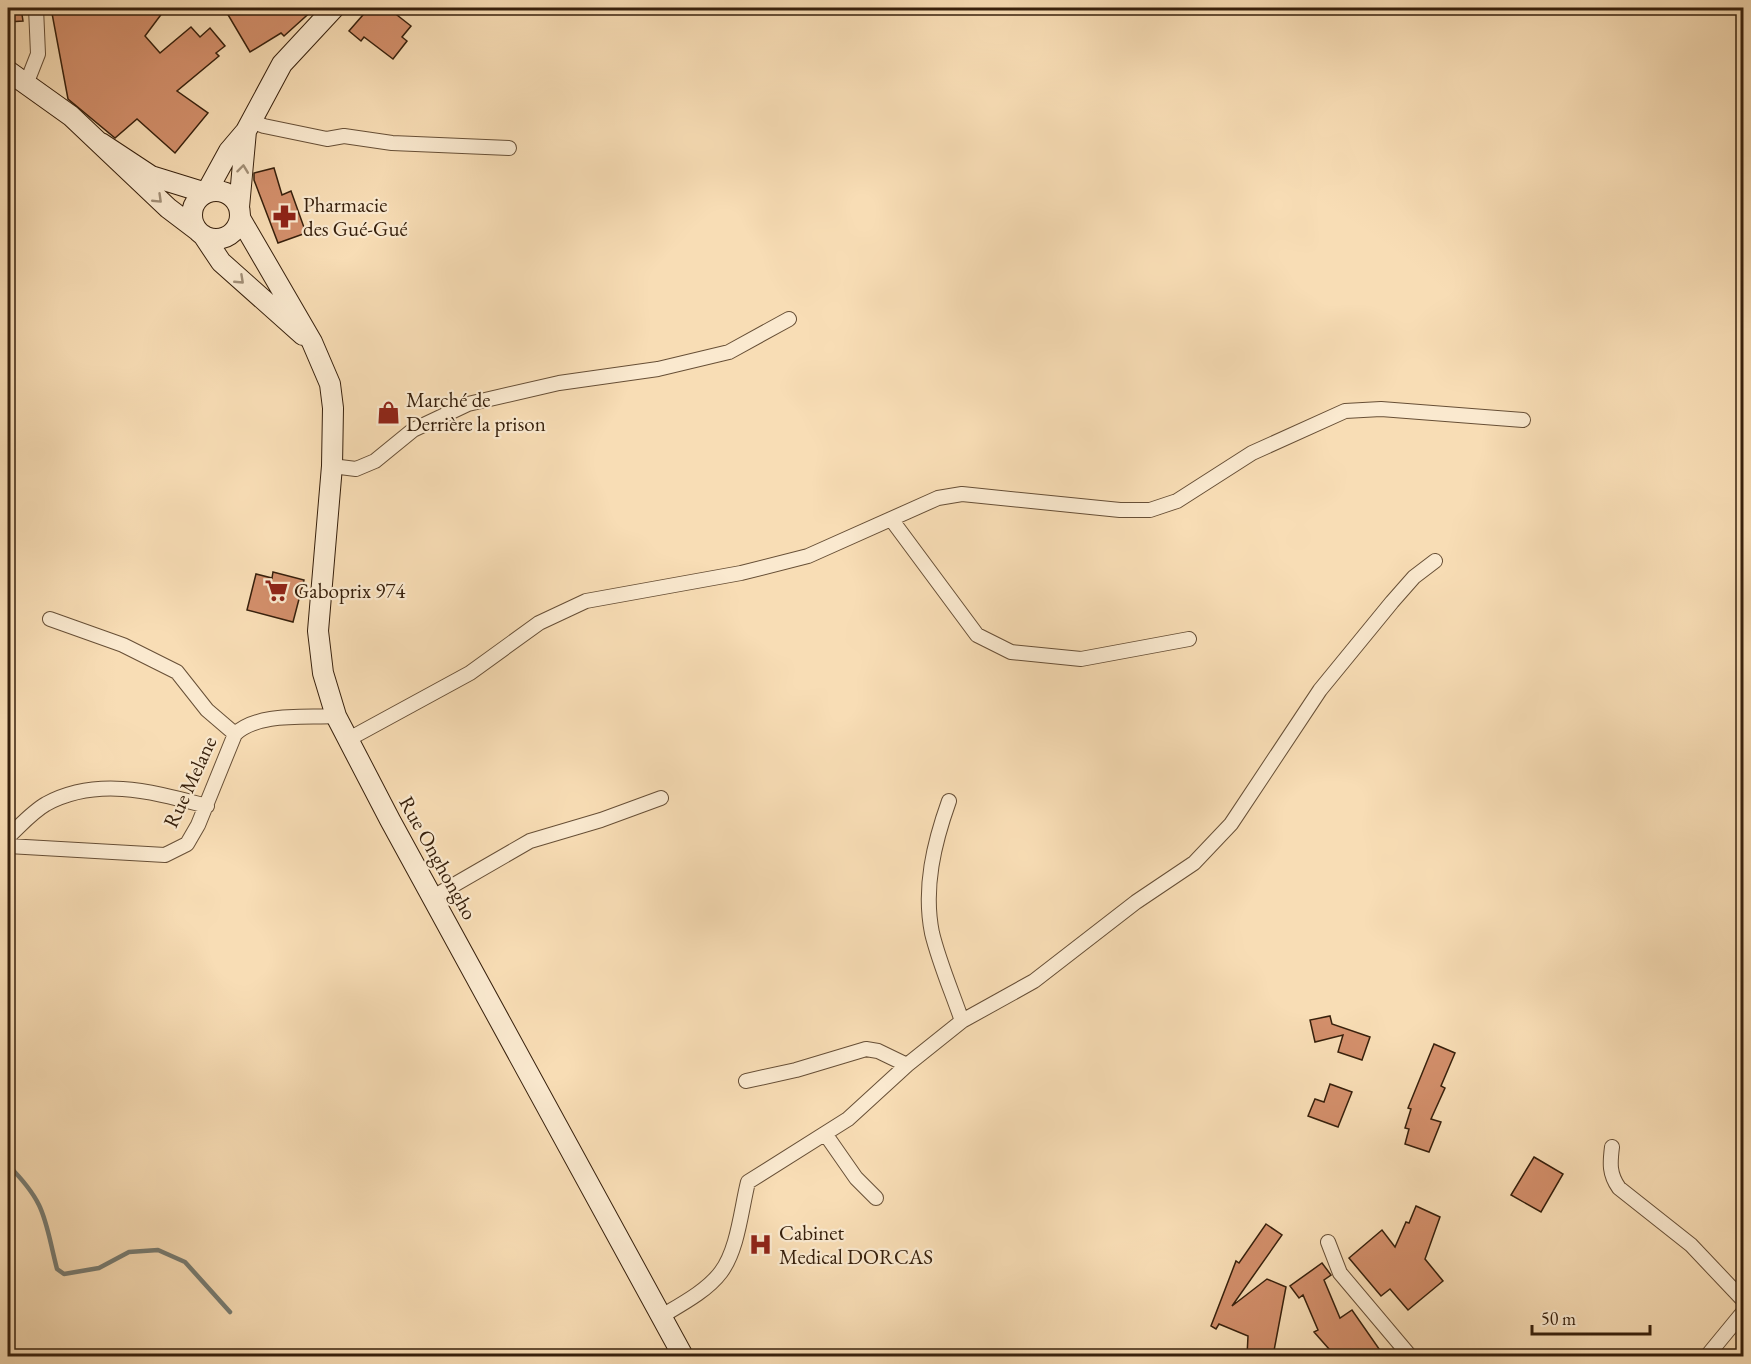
<svg xmlns="http://www.w3.org/2000/svg" width="1751" height="1364" font-family="'EB Garamond',serif">
<style>
.lines{fill:none;stroke-linecap:round;stroke-linejoin:round}
.stream{stroke:#777c73;stroke-width:4.5}
.building{fill:#d38f6b;stroke:#37200c;stroke-width:1.5}
.minor-casing{stroke:#674f36;stroke-width:16}
.secondary-casing{stroke:#37200c;stroke-width:22}
.minor{stroke:#fae9cf;stroke-width:14}
.secondary{stroke:#fae9cf;stroke-width:20}
.oneway{stroke:#a28f77}
.labels{text-anchor:middle;stroke-width:4.5;stroke-linejoin:round;paint-order:stroke}
.poi-label{font-size:21px;fill:#37200c;stroke:#fae9cf;text-anchor:start}
.street-label{font-size:21px;fill:#37200c;stroke:#fae9cf}
</style>
<rect width="100%" height="100%" fill="#f8ddb5"/>
<filter id="stains"><feTurbulence type="fractalNoise" baseFrequency=".00333" numOctaves="4"/><feColorMatrix values="0 0 0 0 .2 0 0 0 0 .09 0 0 0 0 .02 0 0 0 .5 -.17"/></filter>
<radialGradient id="worn" r=".72"><stop offset=".6" stop-color="#630" stop-opacity="0"/><stop offset="1" stop-color="#630" stop-opacity=".3"/></radialGradient>
<g class="lines">
<path class="stream" d="M8,1165C47,1204 44,1218 57,1269L64,1274L99,1268L129,1252L158,1250L185,1262L230,1312"/>
</g>
<path class="building" d="M8,8H21L23,21L8,22Z
M51,8H166L145,36L160,53L191,27L200,37L210,28L225,46L216,53L219,56L177,91L208,113L175,153L137,119L115,138L68,99Z
M224,8H315L284,36L281,33L250,52Z
M369,8H388L411,26L402,37L407,41L393,59L364,37L361,41L349,31Z
M274,168L282,195L291,191L306,233L278,243L254,180V173Z
M273,572L304,580L293,622L247,610L256,574L272,578Z
M1330,1016L1332,1024L1370,1037L1362,1060L1338,1052L1343,1035L1315,1042L1310,1020Z
M1434,1044L1455,1053L1441,1086L1445,1088L1431,1119L1441,1122L1429,1152L1405,1144L1409,1129L1405,1128L1411,1109L1408,1108Z
M1330,1084L1352,1092L1338,1127L1308,1116L1315,1099L1324,1102Z
M1534,1157L1563,1174L1541,1212L1511,1195Z
M1416,1206L1440,1217L1425,1259L1443,1281L1408,1310L1390,1289L1381,1296L1349,1258L1382,1230L1395,1247L1406,1222L1409,1223Z
M1266,1224L1282,1235L1232,1306L1267,1279L1286,1287L1273,1356H1247L1248,1336L1219,1324L1216,1329L1211,1326L1236,1261L1239,1263Z
M1322,1263L1331,1275L1324,1280L1340,1318L1352,1310L1384,1356H1321L1329,1349L1314,1332L1318,1330L1303,1295L1299,1298L1290,1286Z"/>
<g class="lines">
<defs>
<path id="minor" d="M27,82L38,54L36,8
M251,121L264,126L327,139L344,136L392,143L509,148
M332,466L356,469L375,461L413,430L468,404L559,383L658,369L729,352L789,319
M891,519L977,635L1011,652L1081,659L1189,639
M50,619L123,645L177,672L207,710L235,734
M347,740L470,673L539,623L586,601L741,573L808,556L938,498L962,494L1120,510H1150L1177,501L1252,453L1345,411L1381,409L1523,420
M949,801C934,843 923,888 932,933C939,962 952,992 962,1021
M8,837C20,826 32,812 46,804C98,776 153,792 207,806
M8,846L165,855L187,844L198,825L235,734C259,712 305,718 336,716
M433,897L530,841L601,820L661,798
M746,1081L796,1070L866,1049L878,1051L907,1065
M826,1135L856,1178L876,1198
M1612,1147C1610,1163 1609,1174 1619,1188L1691,1245L1744,1301
M1328,1242L1340,1273L1410,1356
M660,1317C680,1305 707,1291 721,1272C738,1249 741,1210 748,1182L848,1119L907,1065L962,1021L1034,981L1136,902L1194,863L1231,824L1320,690L1392,602L1414,577L1435,561
M1707,1356L1744,1311"/>
<path id="secondary" d="M8,71L71,116L168,208L197,230
M101,143L151,176L206,193L229,151L246,131L282,64L334,8
M192 215a24 24 0 1 1 48 0a24 24 0 1 1-48 0Z
M239,207L246,131
M240,218L312,342L330,384L333,408L332,466L318,631L323,673L336,716L390,820L683,1356
M203,235L221,262L303,335"/>
</defs>
<use href="#minor" class="minor-casing"/>
<use href="#secondary" class="secondary-casing"/>
<use href="#minor" class="minor"/>
<use href="#secondary" class="secondary"/>
</g>
<defs><path id="oneway-chevron" d="M-2-3.5L2.5 0L-2 3.5" fill="none" stroke-width="1.6" stroke-linecap="round" stroke-linejoin="round" transform="scale(1.5)"/></defs>
<g class="oneway">
<use href="#oneway-chevron" transform="translate(243 169) rotate(-83)"/>
<use href="#oneway-chevron" transform="translate(158 199) rotate(44)"/>
<use href="#oneway-chevron" transform="translate(240 280) rotate(43)"/>
</g>
<defs>
<symbol id="pharmacy-bare" viewBox="-9 -9 18 18"><path d="M-2-6h4v4h4v4h-4v4h-4v-4h-4v-4h4Z" fill="#8f2418" stroke="#fae9cf" stroke-width="2.5" paint-order="stroke"/></symbol>
<symbol id="shop-bare" viewBox="-9 -9 18 18"><path d="M-5-2.5h2.3a2.7 3.5 0 0 1 5.4 0H5L5.5 6h-11ZM-1.5-2.5h3a1.5 2.3 0 0 0-3 0Z" fill="#8f2418" stroke="#fae9cf" stroke-width="2.5" paint-order="stroke"/></symbol>
<symbol id="supermarket-bare" viewBox="-9 -9 18 18"><path d="M-6-5.5h2.5l.6 2H6L4.5 2H-2.5L-4.4-4H-6ZM-1.5 3.2a1.3 1.3 0 1 0 .1 0ZM3 3.2a1.3 1.3 0 1 0 .1 0Z" fill="#8f2418" stroke="#fae9cf" stroke-width="2.5" paint-order="stroke"/></symbol>
<symbol id="hospital-bare" viewBox="-9 -9 18 18"><path d="M-5-5h3v3.5h4V-5h3V5h-3V1.5h-4V5h-3Z" fill="#8f2418" stroke="#fae9cf" stroke-width="2.5" paint-order="stroke"/></symbol>
</defs>
<g fill-rule="evenodd">
<use href="#pharmacy-bare" x="268" y="200" width="33" height="33"/>
<use href="#shop-bare" x="372" y="396" width="33" height="33"/>
<use href="#supermarket-bare" x="260" y="574" width="33" height="33"/>
<use href="#hospital-bare" x="744" y="1228" width="33" height="33"/>
</g>
<g class="labels">
<g class="poi-label">
<text x="303" y="212">Pharmacie<tspan x="303" dy="24">des Gué-Gué</tspan></text>
<text x="406" y="407">Marché de<tspan x="406" dy="24">Derrière la prison</tspan></text>
<text x="294" y="598">Gaboprix 974</text>
<text x="779" y="1240">Cabinet<tspan x="779" dy="24">Medical DORCAS</tspan></text>
</g>
<g class="street-label">
<text transform="translate(190 782) rotate(-65)" y="7">Rue Melane</text>
<text transform="translate(438 858) rotate(61)" y="7">Rue Onghongho</text>
</g>
</g>
<rect width="1751" height="1364" fill="none" stroke="#f8ddb5" stroke-width="30"/>
<rect x="9" y="9" width="1733" height="1346" fill="none" stroke="#37200c" stroke-width="3"/>
<rect x="15" y="15" width="1721" height="1334" fill="none" stroke="#37200c" stroke-width="1.5"/>
<path d="M1532 1325v9h118v-9" fill="none" stroke="#37200c" stroke-width="3"/>
<text x="1541" y="1325" font-size="18" fill="#37200c" stroke="#fae9cf" stroke-width="4.5" paint-order="stroke">50 m</text>
<rect width="100%" height="100%" filter="url(#stains)"/>
<rect width="100%" height="100%" fill="url(#worn)"/>
</svg>
